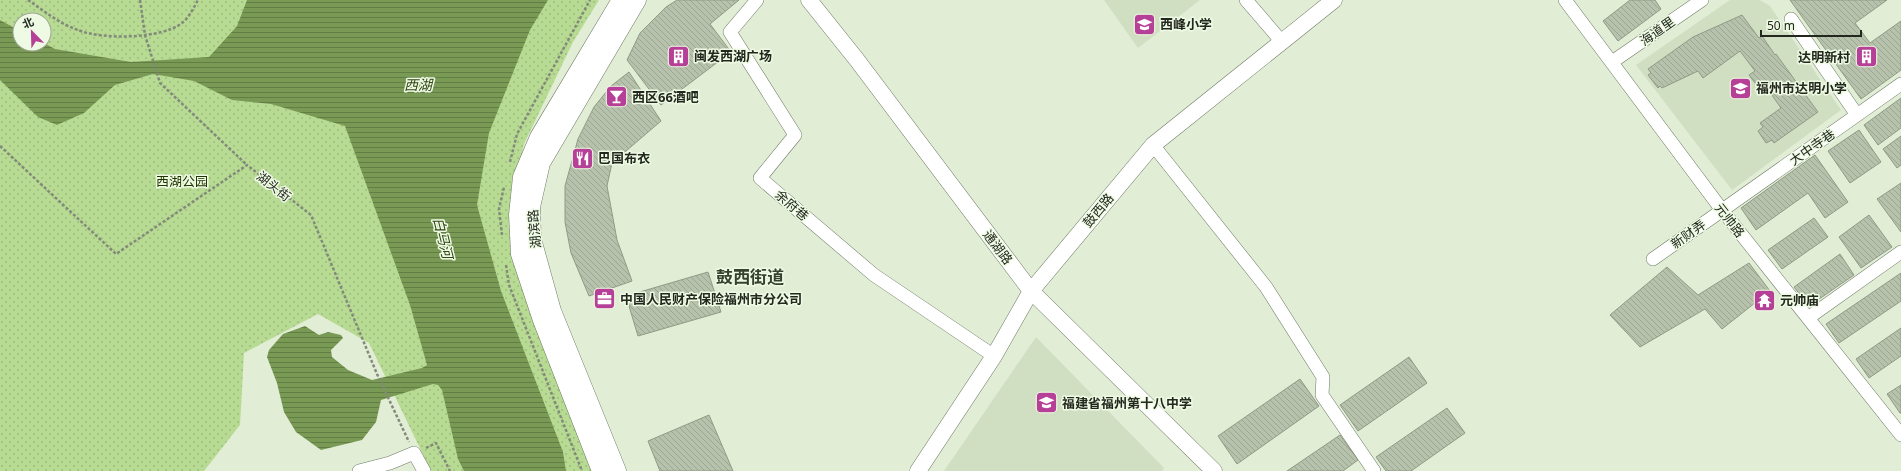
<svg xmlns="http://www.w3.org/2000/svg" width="1901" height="471" font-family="'Noto Sans','Noto Sans SC',sans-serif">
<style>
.built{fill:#d0dfc2}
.park{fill:url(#park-dots);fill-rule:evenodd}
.water{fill:url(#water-rules)}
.building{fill:url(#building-back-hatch);stroke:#909b86}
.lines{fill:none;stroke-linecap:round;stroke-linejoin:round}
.minor-casing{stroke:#6f7a65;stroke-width:14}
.tertiary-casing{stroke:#6f7a65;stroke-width:17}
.secondary-casing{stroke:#6f7a65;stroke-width:19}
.path{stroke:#828a7a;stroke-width:2.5;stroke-dasharray:3 2;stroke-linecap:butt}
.minor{stroke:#fff;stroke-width:13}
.tertiary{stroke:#fff;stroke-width:16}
.secondary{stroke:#fff;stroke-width:18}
.labels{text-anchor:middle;stroke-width:3;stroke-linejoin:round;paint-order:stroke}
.poi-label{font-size:13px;font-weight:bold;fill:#23281f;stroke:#eefae3;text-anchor:start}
.street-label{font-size:13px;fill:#23281f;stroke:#eefae3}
.park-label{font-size:13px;fill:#203500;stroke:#eefae3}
.water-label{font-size:14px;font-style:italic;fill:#304614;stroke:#eefae3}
.district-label{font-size:17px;font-weight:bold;fill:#38412f;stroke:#eefae3}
</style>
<defs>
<pattern id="park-dots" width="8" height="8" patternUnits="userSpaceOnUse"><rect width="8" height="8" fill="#b8db94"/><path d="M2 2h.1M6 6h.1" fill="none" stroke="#9ebc7f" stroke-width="1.8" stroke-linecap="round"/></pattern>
<pattern id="water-rules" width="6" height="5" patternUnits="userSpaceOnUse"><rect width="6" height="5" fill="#799a54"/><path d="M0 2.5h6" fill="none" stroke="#637e45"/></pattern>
<pattern id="building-back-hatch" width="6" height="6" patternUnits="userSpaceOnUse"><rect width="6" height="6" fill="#b6c2ab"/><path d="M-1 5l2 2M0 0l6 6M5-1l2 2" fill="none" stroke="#9ca793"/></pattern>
</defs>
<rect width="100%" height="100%" fill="#e1edd5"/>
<path class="built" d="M1104,0H1200L1138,48Z
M1730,0H1760L1770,6L1841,110L1732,190L1636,65Z
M1036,337L1164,468L1162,471H944Z"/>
<path class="park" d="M0,0H599L573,42L524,144L510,207L592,471H431L369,343L318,314L244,353L240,425L204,471H0ZM20,20H44V44H20Z"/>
<path class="water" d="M247,0H548L530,30L489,133L477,205L501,291L563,452L566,471H464L458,459L442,390L438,385L433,384L381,400L376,422L362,440L321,450L296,432L284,412L277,383L267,357L269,350L283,334L305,326L319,335L328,332L341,335L343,338L331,350L332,357L348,370L372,380L422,368L427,365L410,305L345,126L271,104L232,100L194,81L153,74L115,85L84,113L57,125L38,117L0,80V20L20,31V44L44,43L55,49L131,62L209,57L237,26Z"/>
<path class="building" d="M677,0H739L710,24L731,52L661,105L627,60L640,33L666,7Z
M1630,0H1655L1661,9L1618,41L1603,21Z
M1790,0H1887L1855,23L1870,43L1901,21V70L1861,99Z
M1742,15L1759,38L1762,36L1775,55L1776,54L1818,112L1774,143L1772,140L1766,143L1758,131L1763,127L1760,123L1781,108L1769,91L1764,95L1749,75L1755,71L1740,51L1703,78L1698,71L1662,88L1660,86L1658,88L1648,75L1651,73L1648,69L1693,37Z
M629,72L661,121L612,163L607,186L617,240L632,281L589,296L571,253L565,222V186L578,139L594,107L611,86Z
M1901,98V128L1878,145L1864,125Z
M1859,130L1881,162L1850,183L1828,151Z
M1901,136V165L1897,168L1883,149Z
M1815,155L1848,202L1825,218L1808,193L1756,230L1741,208Z
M1901,183V232L1877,199Z
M1869,215L1892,247L1861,268L1839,237Z
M1814,218L1828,237L1782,269L1768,250Z
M1840,254L1854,275L1809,306L1794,287Z
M1749,263L1770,291L1722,329L1705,309L1640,347L1610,315L1667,267L1698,295Z
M708,272L721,312L638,336L626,296Z
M1901,273V301L1839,343L1826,324Z
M1901,328V356L1869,378L1856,359Z
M1409,357L1427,383L1358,431L1340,405Z
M1300,379L1319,406L1237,464L1218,436Z
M1901,385V413H1900L1887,394Z
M1447,408L1465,433L1411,471H1386L1376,457Z
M709,415L733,471H660L648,441Z
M1340,435L1358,460L1343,471H1287Z"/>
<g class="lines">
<defs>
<path id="minor" d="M757,0L730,32L795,135L760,178L874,275L994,356
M1246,0L1282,42
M1565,0L1722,210L1901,435
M1791,19L1857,115
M1612,62L1702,0
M1153,145L1266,287L1323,377L1322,395L1374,471
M1653,259L1901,84
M1808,318L1901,252
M359,471L390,463L414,453L424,471"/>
<path id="tertiary" d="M809,0L857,60L1031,291L1214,471
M918,471L994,356L1031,291L1153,145L1334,0"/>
<path id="secondary" d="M601,471L542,320L520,254L518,215L522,177L539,137L621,0
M617,471L552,311L532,239L531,207L541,163L637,0"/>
</defs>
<use href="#minor" class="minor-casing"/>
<use href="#tertiary" class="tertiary-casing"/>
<use href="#secondary" class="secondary-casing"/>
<path class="path" d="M28,0C44,11 60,24 78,30C102,40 162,39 182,23C189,18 194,7 198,0
M140,0L145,35L160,83L247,165
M0,146L116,254L247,165L311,215L377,374L409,442
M510,162L517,134L590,0
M502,235L499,209L504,187
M506,265L509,285L582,471
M426,448L436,443L450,471"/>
<use href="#minor" class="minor"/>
<use href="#tertiary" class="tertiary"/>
<use href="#secondary" class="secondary"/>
</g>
<defs>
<symbol id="school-square" viewBox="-11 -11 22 22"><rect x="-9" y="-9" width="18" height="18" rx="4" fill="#b64097" stroke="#eefae3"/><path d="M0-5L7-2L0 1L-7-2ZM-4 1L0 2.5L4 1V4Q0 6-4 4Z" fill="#fff"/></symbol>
<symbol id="building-square" viewBox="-11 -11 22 22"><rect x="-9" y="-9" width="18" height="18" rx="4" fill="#b64097" stroke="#eefae3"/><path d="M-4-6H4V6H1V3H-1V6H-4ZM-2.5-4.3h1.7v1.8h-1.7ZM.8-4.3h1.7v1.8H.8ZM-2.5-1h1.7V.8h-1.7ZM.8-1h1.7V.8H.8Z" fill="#fff"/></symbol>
<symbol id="bar-square" viewBox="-11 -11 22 22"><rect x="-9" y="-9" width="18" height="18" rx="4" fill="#b64097" stroke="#eefae3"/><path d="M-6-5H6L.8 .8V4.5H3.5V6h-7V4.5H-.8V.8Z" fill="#fff"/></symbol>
<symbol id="restaurant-square" viewBox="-11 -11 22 22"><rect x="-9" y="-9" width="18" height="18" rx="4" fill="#b64097" stroke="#eefae3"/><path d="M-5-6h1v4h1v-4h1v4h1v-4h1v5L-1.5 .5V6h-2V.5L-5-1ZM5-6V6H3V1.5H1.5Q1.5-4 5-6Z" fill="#fff"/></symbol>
<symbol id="office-square" viewBox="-11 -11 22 22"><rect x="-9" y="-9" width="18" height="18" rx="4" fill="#b64097" stroke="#eefae3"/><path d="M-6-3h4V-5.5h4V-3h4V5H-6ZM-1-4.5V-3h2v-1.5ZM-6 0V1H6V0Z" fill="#fff"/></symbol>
<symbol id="temple-square" viewBox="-11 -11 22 22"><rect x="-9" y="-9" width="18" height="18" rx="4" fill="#b64097" stroke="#eefae3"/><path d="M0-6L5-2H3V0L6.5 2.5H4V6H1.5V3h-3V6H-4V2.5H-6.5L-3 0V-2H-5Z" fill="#fff"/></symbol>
</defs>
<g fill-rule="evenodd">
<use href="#school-square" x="1132" y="12" width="25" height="25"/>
<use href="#building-square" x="666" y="44" width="25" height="25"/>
<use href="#building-square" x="1854" y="44" width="25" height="25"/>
<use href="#school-square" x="1728" y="76" width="25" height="25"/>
<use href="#bar-square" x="604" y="84" width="25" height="25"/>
<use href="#restaurant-square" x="570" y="146" width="25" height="25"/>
<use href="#office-square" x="592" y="286" width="25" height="25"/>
<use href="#temple-square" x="1752" y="288" width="25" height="25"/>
<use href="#school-square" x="1034" y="390" width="25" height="25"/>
</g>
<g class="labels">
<g class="poi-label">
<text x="1160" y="29">西峰小学</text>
<text x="694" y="61">闽发西湖广场</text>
<text x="1850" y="62" text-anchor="end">达明新村</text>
<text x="1756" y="93">福州市达明小学</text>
<text x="632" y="102">西区66酒吧</text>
<text x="598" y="163">巴国布衣</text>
<text x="620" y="304">中国人民财产保险福州市分公司</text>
<text x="1780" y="305">元帅庙</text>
<text x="1062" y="408">福建省福州第十八中学</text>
</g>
<g class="street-label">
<text transform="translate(1657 31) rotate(-35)" y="5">海道里</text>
<text transform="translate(1812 147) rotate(-35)" y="5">大中寺巷</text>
<text transform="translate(274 186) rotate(38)" y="5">湖头街</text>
<text transform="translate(792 205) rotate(41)" y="5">余府巷</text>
<text transform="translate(1098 210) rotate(-50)" y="5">鼓西路</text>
<text transform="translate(1730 220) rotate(52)" y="5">元帅路</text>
<text transform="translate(534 229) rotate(-95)" y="5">湖滨路</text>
<text transform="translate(1688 234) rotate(-35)" y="5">新财弄</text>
<text transform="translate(998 247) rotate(53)" y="5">通湖路</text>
</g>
<g class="park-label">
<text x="182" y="186">西湖公园</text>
</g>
<g class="water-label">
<text x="418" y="90">西湖</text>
<text transform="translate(443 238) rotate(76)" y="5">白马河</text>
</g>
<g class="district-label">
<text x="750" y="283">鼓西街道</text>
</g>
</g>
<g transform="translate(32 32) rotate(337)"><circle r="19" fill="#eefae3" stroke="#9da695"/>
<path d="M0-3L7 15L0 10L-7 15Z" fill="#b64097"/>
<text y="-6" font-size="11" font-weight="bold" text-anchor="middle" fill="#23281f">北</text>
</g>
<path d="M1761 30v6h100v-6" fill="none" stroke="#23281f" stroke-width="2"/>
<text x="1767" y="30" font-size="12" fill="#23281f" stroke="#eefae3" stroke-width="3" paint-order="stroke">50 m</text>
</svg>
